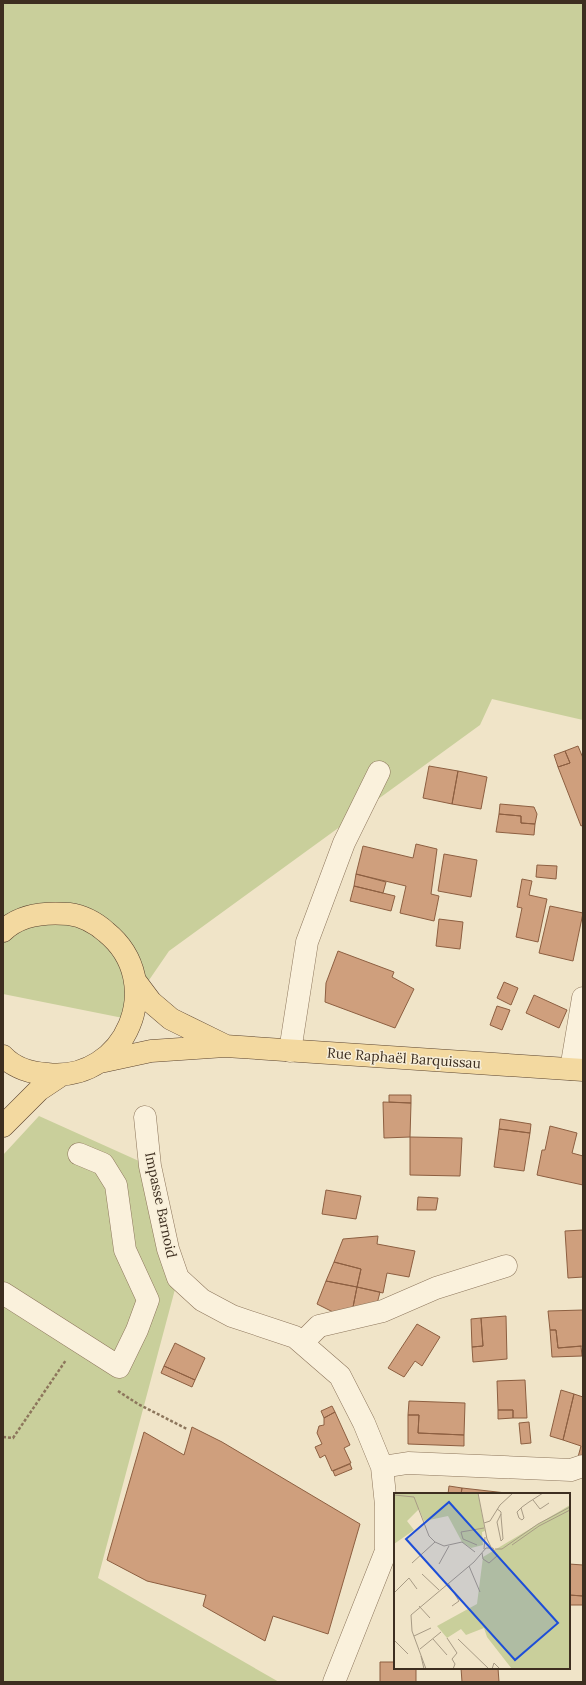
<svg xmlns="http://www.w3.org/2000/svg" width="586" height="1685" font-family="Lora,serif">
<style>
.green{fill:#c9cf9b}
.building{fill:#cf9f7d;stroke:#8d5f41}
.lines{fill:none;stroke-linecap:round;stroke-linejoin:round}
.minor-casing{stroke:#8d765c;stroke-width:23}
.major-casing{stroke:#5b4430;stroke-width:23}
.path{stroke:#8d765c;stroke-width:2.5;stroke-dasharray:3 2;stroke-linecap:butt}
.minor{stroke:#faf1dc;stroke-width:22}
.major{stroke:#f3d9a0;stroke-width:22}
.labels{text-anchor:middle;stroke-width:3;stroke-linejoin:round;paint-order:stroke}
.street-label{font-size:14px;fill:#3d2e20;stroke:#f7eed8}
.inset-road{fill:none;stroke:#a89b85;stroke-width:1}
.view{fill:#1d4ed8;fill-opacity:0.15;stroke:#1d4ed8;stroke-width:2}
.inset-edge{fill:none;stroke:#3d2e20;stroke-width:2}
</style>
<rect width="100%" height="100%" fill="#f0e4c8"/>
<path class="green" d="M3,3H583V720L492,699L480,725L169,951L123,1018L3,994Z
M39,1116L150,1166L178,1278L98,1578L279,1682H3V1155Z"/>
<path class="building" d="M578,746L583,758V825L581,826L558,767L570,763L565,751Z
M565,751L570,763L558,767L554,755Z
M429,766L458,771L452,804L423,798Z
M458,771L487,777L481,809L452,804Z
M500,804L534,807L537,814L535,824L521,823V816L499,814Z
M499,814L521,816V823L535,824L534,835L496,832Z
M416,844L437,849L431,894L439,896L434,921L400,913L406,886L356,874L363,846L413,858Z
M444,854L477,860L471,897L438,891Z
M537,865L557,866L556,879L536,877Z
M356,874L386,882L383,893L354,886Z
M522,879L532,881L529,895L547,899L538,942L516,937L522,908L517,907Z
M354,886L395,896L391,911L350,901Z
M550,906L583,913L573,961L539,953Z
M439,919L463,922L460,949L436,946Z
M338,951L394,972L392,977L414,989L395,1028L325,1002L326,983Z
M504,982L518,988L511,1005L497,998Z
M534,995L567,1010L559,1028L526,1013Z
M497,1006L510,1010L502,1030L490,1025Z
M389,1095H411V1103L389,1102Z
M383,1102L411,1103L410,1137L384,1138Z
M500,1119L531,1124L530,1133L499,1129Z
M550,1126L577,1133L572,1153L583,1156V1185L537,1175L542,1150H545Z
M499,1129L530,1133L524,1171L494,1167Z
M410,1137L462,1138L460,1176L410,1175Z
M326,1190L361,1196L356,1219L322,1214Z
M418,1197L438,1198L436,1210H417Z
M583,1230V1277L568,1278L565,1231Z
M378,1236L377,1244L415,1251L409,1277L387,1273L383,1293L357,1287L361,1269L334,1262L343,1239Z
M334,1262L361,1269L357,1287L326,1281Z
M326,1281L357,1287L352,1312L337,1314L317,1304Z
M357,1287L380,1292L376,1308L352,1312Z
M583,1310V1346L558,1348L556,1330H550L548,1311Z
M506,1316L507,1359L473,1362L472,1347L483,1346L481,1318Z
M481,1318L483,1346L472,1347L471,1319Z
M417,1324L440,1337L422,1366L415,1361L404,1377L388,1368Z
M550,1330H556L558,1348L581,1346L582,1356L552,1357Z
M175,1343L205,1358L195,1380L164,1366Z
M164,1366L195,1380L192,1387L161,1373Z
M525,1380L527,1418H513V1410H498L497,1381Z
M561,1390L574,1394L563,1440L550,1436Z
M574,1394L583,1397V1459L578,1457L581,1446L563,1440Z
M409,1401L465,1403L464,1435L418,1433L419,1415H408Z
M332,1406L335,1412L324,1418L321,1411Z
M498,1410H513V1418L498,1419Z
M335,1412L350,1445L344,1448L351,1463L332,1471L325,1455L320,1458L315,1447L322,1444L317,1433L319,1426L324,1425V1418Z
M408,1415H419L418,1433L464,1435V1446L408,1444Z
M529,1422L531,1443L521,1444L519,1423Z
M192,1427L222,1442L360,1524L328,1634L273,1616L265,1641L203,1606L206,1595L147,1581L107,1560L144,1432L184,1455Z
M350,1464L352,1469L335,1476L333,1471Z
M449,1486L462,1488L461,1494H448Z
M462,1488L506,1493V1494H461Z
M569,1564L583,1565V1596L569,1595Z
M569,1595L583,1596V1605H569Z
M380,1662H395V1668H416V1682H380Z
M461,1668H498L499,1682H462Z"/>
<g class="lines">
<defs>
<path id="minor" d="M290,1051L307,942L344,843L379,772
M571,1069L583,998
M145,1117L150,1166L168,1249L178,1278L202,1300L232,1316L295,1337L340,1376L364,1423L382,1467L386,1505V1551L334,1682
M3,1293L119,1367L137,1330L148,1300L125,1250L116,1185L103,1164L79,1154
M302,1343L319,1326L383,1311L436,1288L506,1266
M382,1467L408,1463L571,1470L583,1466"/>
<path id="major" d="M3,931C20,914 46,912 69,914C83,916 96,923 106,932C168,982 126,1083 47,1074C32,1073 14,1068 3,1056
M136,982L151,1002L171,1019L224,1045
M100,1062L151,1051L225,1046L583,1070
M3,1126L39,1090L60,1076"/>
</defs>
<use href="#minor" class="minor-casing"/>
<use href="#major" class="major-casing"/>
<path class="path" d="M118,1391L138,1404L187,1429
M3,1437L13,1438L66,1360"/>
<use href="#minor" class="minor"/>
<use href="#major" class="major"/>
</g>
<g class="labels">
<g class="street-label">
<text transform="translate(404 1058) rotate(4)" y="5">Rue Raphaël Barquissau</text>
<text transform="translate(161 1205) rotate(78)" y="5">Impasse Barnoid</text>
</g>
</g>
<g transform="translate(394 1493)">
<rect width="176" height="176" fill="#f0e4c8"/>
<path d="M0,0H84L91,38L88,39L89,52L77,55L68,49L54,23L30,28L25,16L13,28L20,37L0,51ZM176,12V176H118L93,144L90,135L72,142L67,136L53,145L43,133L83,111L89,64Z" fill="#c9cf9b"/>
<path class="inset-road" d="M84,0L93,46L97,54M0,2L20,4L35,43L41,49L50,53L68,49L81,59M139,7L146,16L155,10M127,15L130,25L128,27L125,25L123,19L128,14L135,9L149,0M103,16L106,18L107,19V23L109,46L107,48L103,29L107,21M90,30L96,28L106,12L119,0M83,52L69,46L67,39L90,35M118,52L145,33L176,17M90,56L91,44M101,56H108L144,31L176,14M18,70L41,49M45,71L55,53M75,73L86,99M28,81L45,97M54,90L65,108L58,113M0,100L15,85L23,96M25,113L36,125M20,143L37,135M53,145L63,160L58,166L61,171L59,176M39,146L53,162M64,146L95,176M0,147L14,161M26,156L47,139M27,163L30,176M32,176L18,138L17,122L80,69L92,55H99L103,63L95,70L89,66L88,60M98,176L100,170L106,176"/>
<path class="view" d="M55,9L164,130L121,167L12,46Z"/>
<rect width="176" height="176" class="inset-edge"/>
</g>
<rect width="586" height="1685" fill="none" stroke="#3d2e20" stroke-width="8"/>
</svg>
